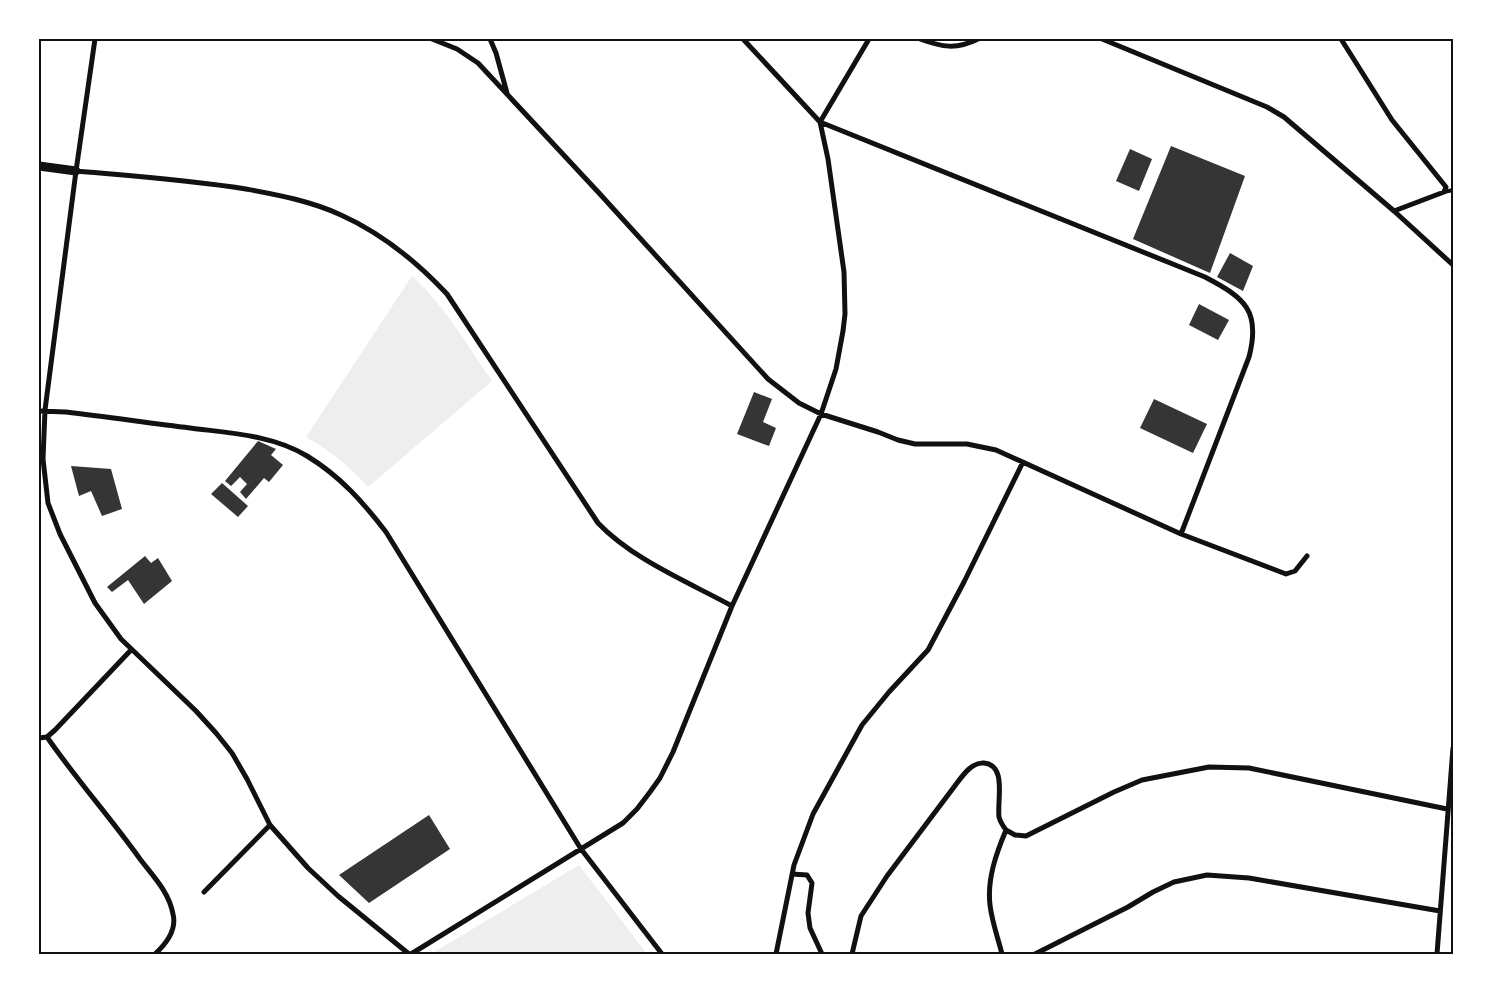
<svg xmlns="http://www.w3.org/2000/svg" width="1492" height="993" font-family="'Alegreya Sans',sans-serif">
<style>
.green{fill:#eee}
.building{fill:#353535}
.lines{fill:none;stroke-linecap:round;stroke-linejoin:round}
.service{stroke:#111;stroke-width:4}
.minor{stroke:#111;stroke-width:5}
.tertiary{stroke:#111;stroke-width:9}
.neatline{fill:none;stroke:#111;stroke-width:2}
</style>
<rect width="100%" height="100%" fill="#fff"/>
<path class="green" d="M412,276C445,306 467,345 492,381L368,487C350,466 330,451 306,437Z
M579,865L647,954H431Z"/>
<path class="building" d="M1171,146L1245,176L1210,273L1133,239Z
M1130,149L1152,159L1139,191L1116,181Z
M1230,253L1253,266L1243,291L1217,277Z
M1199,304L1229,320L1218,340L1189,325Z
M754,392L772,399L763,422L776,428L769,446L737,434Z
M1154,399L1207,424L1193,453L1140,428Z
M258,441L276,449L271,455L283,465L269,482L264,478L246,499L240,492L247,484L240,477L231,486L225,481Z
M71,466L111,469L122,509L102,516L91,491L79,496Z
M222,483L248,506L238,517L211,494Z
M145,556L151,563L158,558L172,581L144,604L128,580L112,592L107,587Z
M429,815L450,849L369,903L339,875Z"/>
<g class="lines">
<path class="service" d="M1444,192L1453,190"/>
<path class="minor" d="M95,39L76,171L45,410L43,459L48,503L60,534L95,603L121,639L196,711L216,733L232,753L247,779L270,825L308,868L338,896L409,954
M432,39L457,49L478,63L599,193L768,379L799,403L821,414L878,432L898,440L915,444H967L996,450L1181,534L1286,574L1295,571L1307,556
M490,39L496,53L507,93
M869,39L820,122L1205,277C1245,298 1261,311 1249,357L1181,534
M920,39C942,47 956,50 978,39
M1102,39L1267,107L1284,117L1394,211L1453,265
M1341,39L1392,120L1446,187L1444,192L1394,211
M76,171C133,176 189,180 246,189C278,195 311,201 341,215C381,233 417,262 447,294L598,523C632,559 688,582 732,606
M39,411L66,412C108,417 149,423 190,428C229,433 273,435 307,456C340,476 363,502 386,532L581,849L662,954
M47,737C76,779 110,817 140,859C153,876 169,892 173,914C177,930 166,944 155,954
M39,738L47,737L55,730L131,650
M1006,830L1015,835L1026,836L1114,792L1142,780L1209,767L1249,768L1447,809
M792,874L807,875L812,883L808,913L810,928L822,954
M204,892L270,825
M411,954L623,823L637,809L650,792L660,778L673,752L732,606L821,414L836,369L843,331L845,314L844,272L828,159L820,122L743,39
M776,954L794,865L813,814L862,725L889,692L928,650L964,582L1023,462
M852,954L861,916L887,876L957,783C963,775 972,762 984,763C1007,765 997,800 999,817C1000,821 1003,826 1006,830C996,854 987,879 990,905C992,922 998,938 1002,954
M1035,954L1128,907L1153,892L1174,882L1207,875L1249,878L1440,911
M1437,954L1453,748"/>
<path class="tertiary" d="M39,166L76,171"/>
</g>
<rect width="1492" height="993" fill="none" stroke="#ffffff" stroke-width="80"/>
<rect x="40" y="40" width="1412" height="913" class="neatline"/>
</svg>
